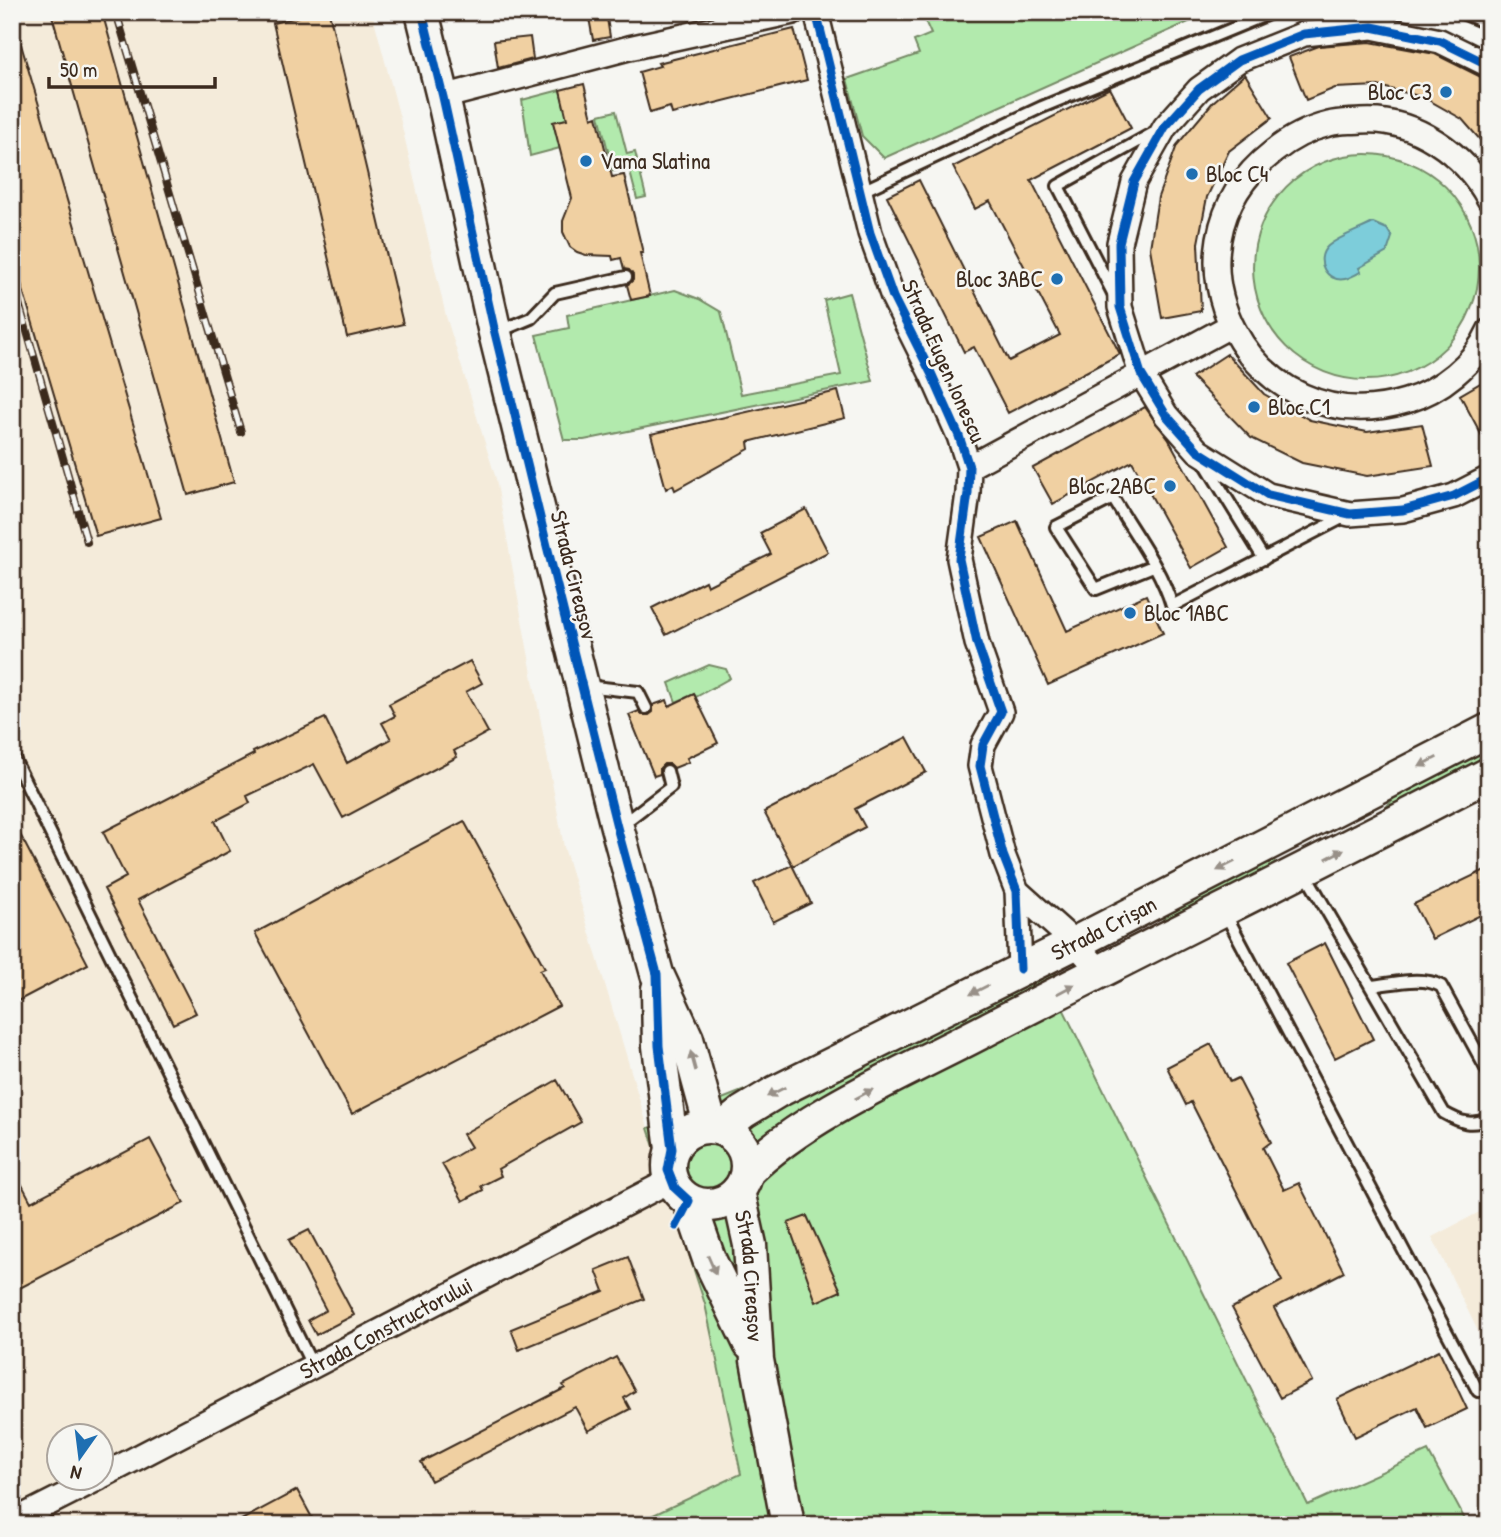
<svg xmlns="http://www.w3.org/2000/svg" width="1501" height="1537" font-family="'Patrick Hand',sans-serif">
<style>
.built{fill:#f4ebda;fill-rule:evenodd}
.green{fill:#b2eaad;stroke:#768a66;stroke-width:2}
.water{fill:#7dcdda;stroke:#638c8f;stroke-width:2}
.building{fill:#f0d0a2;stroke:#3b2a1e;stroke-width:2}
.lines{fill:none;stroke-linecap:round;stroke-linejoin:round}
.lane-casing{stroke:#3b2a1e;stroke-width:16}
.street-casing{stroke:#3b2a1e;stroke-width:28}
.secondary-casing{stroke:#3b2a1e;stroke-width:37}
.lane{stroke:#f6f6f2;stroke-width:10}
.street{stroke:#f6f6f2;stroke-width:23}
.secondary{stroke:#f6f6f2;stroke-width:32}
.rail-casing{stroke:#3b2a1e;stroke-width:8}
.rail{stroke:#f6f6f2;stroke-width:5;stroke-dasharray:16;stroke-linecap:butt}
.cycleway-casing{stroke:#f6f6f2;stroke-width:13}
.cycleway{stroke:#0057b8;stroke-width:9}
.oneway{fill:#989088}
.poi-dot{fill:#1f6fb2;stroke:#f6f6f2;stroke-width:2.5}
.labels{text-anchor:middle;stroke-width:5;stroke-linejoin:round;paint-order:stroke}
.poi-label{font-size:23px;fill:#3b2a1e;stroke:#f6f6f2;text-anchor:start}
.street-label{font-size:23px;fill:#3b2a1e;stroke:#f6f6f2}
</style>
<rect width="100%" height="100%" fill="#f6f6f2"/>
<filter id="ink" filterUnits="userSpaceOnUse"><feTurbulence type="fractalNoise" baseFrequency=".0143" numOctaves="2"/><feDisplacementMap in="SourceGraphic" scale="14" xChannelSelector="R" yChannelSelector="G"/><feConvolveMatrix kernelMatrix="1 2 1 2 8 2 1 2 1" color-interpolation-filters="sRGB"/></filter>
<g filter="url(#ink)">
<path class="built" d="M12,12H372L400,118L446,316L496,479L564,847L648,1128L705,1304L741,1475L632,1525H12ZM60,1436H102V1478H60Z
M1489,1207V1354L1432,1237Z"/>
<path class="green" d="M921,12H1211L884,158L862,136L847,79L919,54L914,41L931,34Z
M560,90L567,119L553,122L560,148L530,156L522,100Z
M616,111L627,154L635,152L646,197L637,199L629,168L613,171L599,115Z
M1253 267a113 113 0 1 1 226 0a113 113 0 1 1-226 0Z
M675,290L699,299L721,312L741,394L841,375L824,300L849,293L873,381L584,440H564L536,335L569,328L567,315Z
M709,665L726,669L730,678L696,697L694,694L676,702L669,683Z
M1489,747V760L1336,839L1334,836L1382,812L1399,792Z
M1267,860L1275,862L1278,866L1157,928L1168,912Z
M1053,968L1061,983L1053,988L1308,1505L1428,1451L1468,1525H632L741,1474L705,1304L648,1128L750,1088L848,1039Z"/>
<path class="water" d="M1373,223L1387,229L1392,237L1387,252L1359,268L1361,272C1356,274 1350,278 1345,279C1327,283 1313,260 1328,246C1340,236 1360,230 1373,223Z"/>
<path class="building" d="M51,12H102L234,482L188,495Z
M317,12H329L403,324L347,337L273,23Z
M588,12H606L610,37L593,40Z
M794,29L807,80L672,114L670,107L650,113L639,72L660,66L658,63Z
M17,31L161,518L96,536L12,253V32Z
M530,37L533,59L498,68L494,41Z
M1370,42L1435,54L1483,78L1489,85V150L1462,119L1423,97L1378,86L1335,88L1306,100L1289,57L1319,46Z
M1245,74L1272,118L1229,151L1207,197L1198,243L1201,311L1162,318L1150,248L1158,197L1177,145L1213,102Z
M584,84L592,118L597,116L612,177L624,175L643,253H640L650,296L631,300L627,285L633,280V275L629,270L624,269L621,258L613,260L612,256L586,255L577,252L570,247L563,232V221L572,198L553,122L567,119L560,90Z
M1110,88L1131,128L1031,180L1120,354L1008,413L974,347L964,352L887,196L919,180L1009,361L1060,335L990,201L975,209L953,167Z
M1227,354L1264,394L1310,420L1367,432L1422,424L1433,466L1367,476L1302,463L1251,438L1192,377Z
M1489,378V449L1460,395Z
M838,391L845,418L748,442L749,449L675,490L673,485L666,489L651,434Z
M1145,407L1169,440L1228,547L1191,568L1132,461L1053,504L1033,468Z
M806,509L828,552L666,635L652,608L705,581L707,586L771,554L760,533Z
M1017,521L1067,631L1146,595L1163,633L1048,685L981,537Z
M470,661L482,683L466,692L488,732L454,751L457,757L343,818L314,764L247,796L250,803L215,821L230,851L138,900L196,1013L173,1024L104,889L126,877L103,832L254,754L253,752L325,718L347,763L391,739L382,723L395,716L389,704Z
M694,694L718,743L687,758L689,762L674,768L670,764H664L660,768V774L654,776L629,715L639,711L642,715H649L653,712V705L667,700L669,706Z
M907,737L926,772L855,809L865,827L793,866L764,812Z
M12,819L88,964L12,1004Z
M464,821L545,968L540,970L559,1006L352,1114L255,933Z
M792,865L811,903L773,922L754,883Z
M1489,868V911L1432,939L1414,904Z
M1325,943L1373,1039L1335,1058L1286,963Z
M1211,1044L1230,1082L1238,1078L1271,1142L1263,1148L1284,1190L1299,1183L1344,1272L1274,1308L1312,1381L1280,1398L1232,1308L1282,1281L1191,1102L1186,1105L1167,1067Z
M557,1080L581,1122L498,1169L501,1176L481,1186L483,1190L463,1201L442,1164L471,1147L463,1134Z
M150,1139L184,1203L12,1292V1166L31,1202Z
M807,1216L841,1291L816,1302L788,1223Z
M309,1230L354,1315L316,1335L308,1320L326,1310L289,1240Z
M628,1257L644,1299L519,1350L511,1329L604,1291L596,1270Z
M1439,1350L1467,1409L1427,1428L1417,1407L1355,1437L1337,1399Z
M616,1357L635,1391L624,1398L630,1409L588,1431L575,1407L431,1481L421,1462L565,1388L563,1385Z
M297,1490L316,1525H232Z"/>
<g class="lines">
<defs>
<path id="lane" d="M1460,12L1489,24
M860,192L1042,107L1273,12
M1114,295L1058,186L1157,131
M497,332L531,318L555,293L626,277
M1205,463L1264,559
M1153,566L1096,589L1056,527L1113,498C1133,532 1161,568 1172,606L1344,517
M586,686L638,692L646,708
M12,755L313,1367
M620,826L671,787L667,771
M1305,873L1444,1113C1460,1122 1471,1127 1489,1118
M1224,911L1478,1391
M1371,986C1393,984 1421,975 1441,986L1489,1074"/>
<path id="street" d="M816,12L870,233L893,297L932,375L959,436L969,467L968,493L959,559L977,643L1001,712L983,745L980,766L1003,855L1017,891L1020,969
M1489,65L1440,41L1372,27L1304,34L1239,60L1199,89L1165,127L1134,182L1119,243L1120,307L1141,374L1166,415L1198,451L1268,495L1350,514L1403,510L1454,496L1489,478
M443,97L629,48L793,12
M1489,199C1465,154 1414,117 1361,121C1350,122 1339,121 1329,124C1308,129 1289,139 1273,152C1147,250 1252,448 1406,401C1440,391 1475,363 1489,331
M969,467L1230,326
M1017,891L1075,943L1100,971
M102,1476L671,1180
M12,1522L99,1478"/>
<g id="secondary">
<path d="M422,12L443,97L495,333L617,827L657,974L687,1039L711,1127"/>
<path d="M658,989L659,1046L672,1149"/>
<circle cx="708" cy="1166" r="39"/>
<path id="s1" d="M722,1129L743,1112L776,1092L1075,943L1489,730"/>
<path d="M747,1172C804,1115 905,1072 978,1034C1148,946 1319,863 1489,774"/>
<path id="s2" d="M738,1191L750,1245L757,1360L788,1525"/>
<path d="M689,1201L709,1259L750,1344"/>
</g>
</defs>
<use href="#lane" class="lane-casing"/>
<use href="#street" class="street-casing"/>
<use href="#secondary" class="secondary-casing"/>
<use href="#lane" class="lane"/>
<use href="#street" class="street"/>
<use href="#secondary" class="secondary"/>
<defs>
<path id="rail" d="M116,12L241,432
M12,279L87,542"/>
</defs>
<use href="#rail" class="rail-casing"/>
<use href="#rail" class="rail"/>
<defs>
<path id="cycleway" d="M422,12L443,97L495,333L546,542L617,827L657,974L659,1046L672,1149L668,1170L675,1188L689,1201L676,1226
M816,12L870,233L893,297L932,375L959,436L969,467L968,493L959,559L977,643L1001,712L983,745L980,766L1003,855L1017,891L1020,969
M1489,65L1440,41L1372,27L1304,34L1239,60L1199,89L1165,127L1134,182L1119,243L1120,307L1141,374L1166,415L1198,451L1268,495L1350,514L1403,510L1454,496L1489,478"/>
</defs>
<use href="#cycleway" class="cycleway-casing"/>
<use href="#cycleway" class="cycleway"/>
</g>
<defs><path id="oneway-solid" d="M-6-.8H1V-3.2L6.5 0L1 3.2V.8H-6Z" transform="scale(1.75)"/></defs>
<g class="oneway">
<use href="#oneway-solid" transform="translate(1428 762) rotate(153)"/>
<use href="#oneway-solid" transform="translate(1335 854) rotate(-28)"/>
<use href="#oneway-solid" transform="translate(1226 866) rotate(153)"/>
<use href="#oneway-solid" transform="translate(1066 989) rotate(-28)"/>
<use href="#oneway-solid" transform="translate(979 990) rotate(153)"/>
<use href="#oneway-solid" transform="translate(693 1061) rotate(-105)"/>
<use href="#oneway-solid" transform="translate(776 1092) rotate(153)"/>
<use href="#oneway-solid" transform="translate(864 1094) rotate(-28)"/>
<use href="#oneway-solid" transform="translate(712 1265) rotate(66)"/>
</g>
</g>
<g class="poi-dot">
<circle cx="1446" cy="92" r="7"/>
<circle cx="586" cy="161" r="7"/>
<circle cx="1192" cy="174" r="7"/>
<circle cx="1057" cy="279" r="7"/>
<circle cx="1254" cy="407" r="7"/>
<circle cx="1170" cy="486" r="7"/>
<circle cx="1130" cy="613" r="7"/>
</g>
<g class="labels">
<g class="poi-label">
<text x="1432" y="100" text-anchor="end">Bloc C3</text>
<text x="600" y="169">Vama Slatina</text>
<text x="1206" y="182">Bloc C4</text>
<text x="1043" y="287" text-anchor="end">Bloc 3ABC</text>
<text x="1268" y="415">Bloc C1</text>
<text x="1156" y="494" text-anchor="end">Bloc 2ABC</text>
<text x="1144" y="621">Bloc 1ABC</text>
</g>
<g class="street-label">
<text transform="translate(944 361) rotate(66)" y="8">Strada Eugen Ionescu</text>
<text transform="translate(574 575) rotate(76)" y="8">Strada Cireașov</text>
<text dy="8" stroke="none"><textPath href="#s1" startOffset="432">Strada Crișan</textPath></text>
<text dy="8" stroke="none"><textPath href="#s2" startOffset="86">Strada Cireașov</textPath></text>
<text transform="translate(386 1328) rotate(-28)" y="8">Strada Constructorului</text>
</g>
</g>
<rect width="1501" height="1537" fill="none" stroke="#f6f6f2" stroke-width="42"/>
<rect x="21" y="21" width="1459" height="1495" fill="none" stroke="#3b2a1e" stroke-width="2.5" filter="url(#ink)"/>
<g transform="translate(80 1457) rotate(194)"><circle r="33" fill="#f6f6f2" stroke="#aba49d" stroke-width="2"/>
<path d="M0-5L12 26L0 18L-12 26Z" fill="#1f6fb2"/>
<text y="-10" font-size="19" font-weight="bold" text-anchor="middle" fill="#3b2a1e">N</text>
</g>
<path d="M49 77v10h166v-10" fill="none" stroke="#3b2a1e" stroke-width="3.5"/>
<text x="60" y="77" font-size="21" fill="#3b2a1e" stroke="#f6f6f2" stroke-width="5" paint-order="stroke">50 m</text>
</svg>
